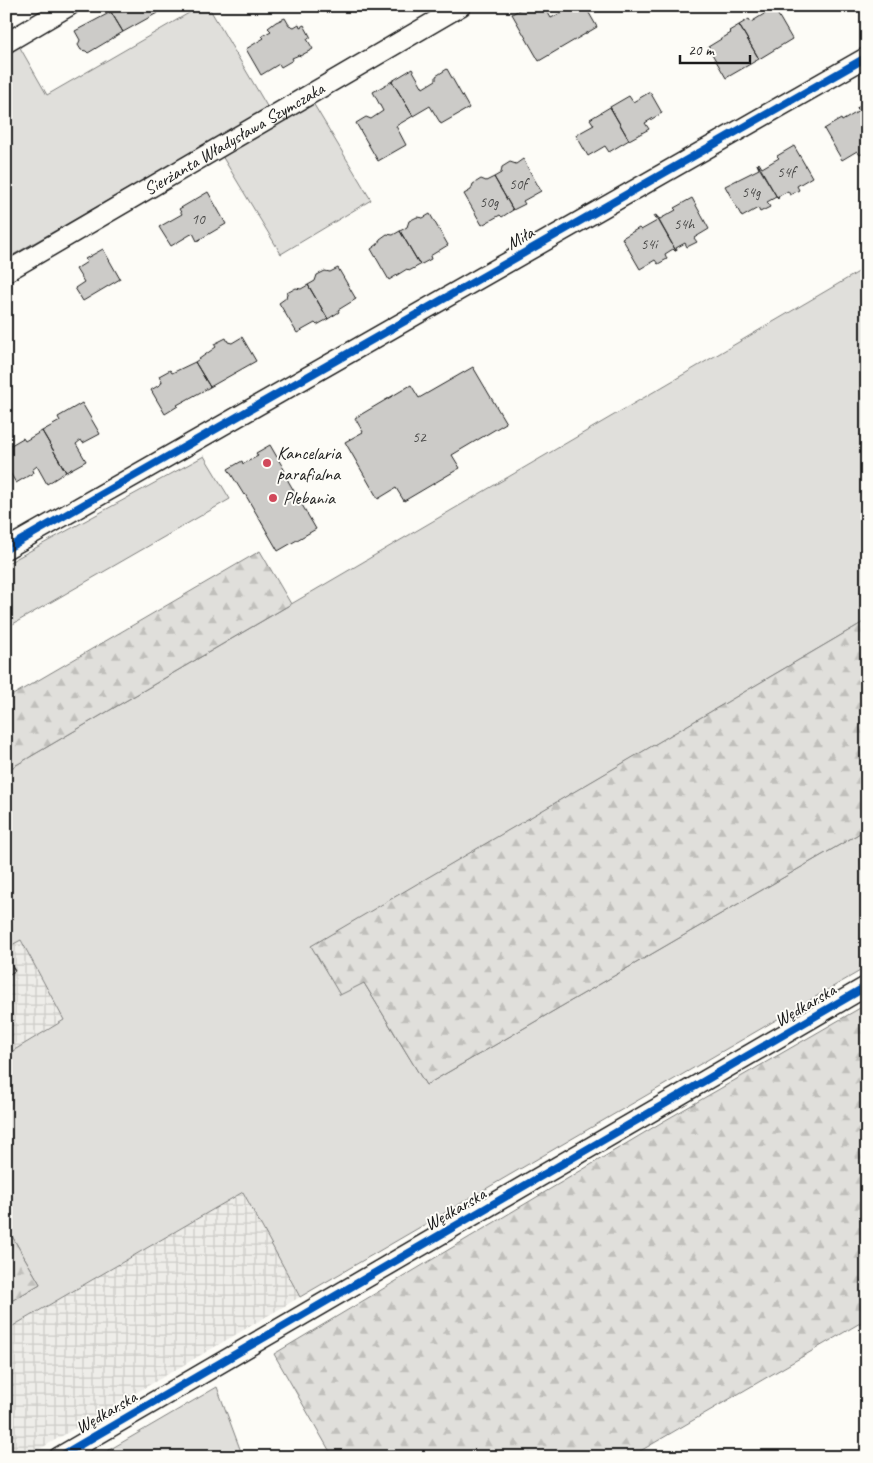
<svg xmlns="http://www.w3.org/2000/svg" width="873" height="1463" font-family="Caveat,sans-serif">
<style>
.industrial{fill:url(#industrial-grid)}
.green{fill:#e0dfdb;stroke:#7e7e7c}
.forest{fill:url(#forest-firs);stroke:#7e7e7c}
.building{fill:#cccbc8;stroke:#1c1c1c}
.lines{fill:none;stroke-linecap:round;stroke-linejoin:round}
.minor-casing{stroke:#1c1c1c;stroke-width:22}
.minor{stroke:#fdfcf7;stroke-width:19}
.cycleway-casing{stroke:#fdfcf7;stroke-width:11}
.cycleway{stroke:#0057b8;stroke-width:8}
.poi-dot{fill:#d1495b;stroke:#fdfcf7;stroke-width:2}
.labels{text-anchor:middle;stroke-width:4;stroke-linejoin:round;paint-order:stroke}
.number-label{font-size:15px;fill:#484847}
.street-label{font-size:18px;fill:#1c1c1c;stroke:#fdfcf7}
.poi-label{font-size:18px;fill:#1c1c1c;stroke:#fdfcf7;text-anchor:start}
</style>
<defs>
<pattern id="industrial-grid" width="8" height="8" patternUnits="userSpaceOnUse" patternTransform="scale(1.25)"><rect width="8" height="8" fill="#eeede9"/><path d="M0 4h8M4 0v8" fill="none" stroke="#cccbc7"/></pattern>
<pattern id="forest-firs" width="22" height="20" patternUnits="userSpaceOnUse" patternTransform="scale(1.25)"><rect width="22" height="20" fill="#e0dfdb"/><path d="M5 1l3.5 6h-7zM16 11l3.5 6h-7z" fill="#c0bfbb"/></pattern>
</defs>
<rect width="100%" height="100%" fill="#fdfcf7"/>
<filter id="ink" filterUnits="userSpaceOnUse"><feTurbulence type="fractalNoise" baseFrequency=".02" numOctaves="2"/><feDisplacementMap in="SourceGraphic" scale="10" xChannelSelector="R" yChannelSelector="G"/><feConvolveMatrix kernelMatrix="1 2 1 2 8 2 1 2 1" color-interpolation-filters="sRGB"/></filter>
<g filter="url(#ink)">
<path class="industrial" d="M20,939L64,1020L6,1055V948Z
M243,1192L300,1297L26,1457H6V1330Z"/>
<path class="green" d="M201,6H208L268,108L6,259V50L18,44L47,95Z
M313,103L371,200L281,254L222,156Z
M867,267V620L312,946L364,983L426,1085L867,829V967L300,1297L243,1192L6,1330V1304L40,1284L6,1226V1055L64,1020L21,940L6,948V771Z
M204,456L230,499L6,628V564Z
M217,1387L243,1457H97Z"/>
<path class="forest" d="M260,551L291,604L6,771V699Z
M867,620V829L426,1085L364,983L340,995L311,946Z
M867,1004V1319L630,1457H333L274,1354L664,1121Z
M6,1226L40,1284L6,1304Z"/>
<path class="building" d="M120,6H159L157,10L159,12L123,32L111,12Z
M526,6H544L551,18L563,12L560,7L562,6H585L597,27L539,61L512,14Z
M774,8L792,39L759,59L739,25L749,19L751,22Z
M111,12L123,32L88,53L86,51L81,50L78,45L80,40L75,31Z
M285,18L289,25L294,27L299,24L300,27L304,25L311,38L307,39L313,49L300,56L299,55L292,58L293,60L281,67L279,64L261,75L246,49L264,38L262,36L271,31L268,28L276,22Z
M739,25L759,59L726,78L708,47L731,33L729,31Z
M412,69L423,88L436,80V76L447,69L469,108L441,124L430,106L413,116L392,81Z
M392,81L413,116L396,126L406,145L378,161L356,123L366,117L371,119L383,111L373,92Z
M650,92L662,113L645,123L649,129L629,140L610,107L629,96L633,102Z
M859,106L861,110L867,107V122L858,107Z
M610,107L629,140L609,152L605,146L588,156L576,135L594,125L590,119Z
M857,107L867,122V151L860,155L857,151L842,160L824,129L841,119L842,121L859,111Z
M794,146L812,177L797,186L799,190L790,195L788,191L779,196L778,199L758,164L759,163L762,168L779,158L777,156Z
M523,159L541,191L523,201L525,204L513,210L494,177L501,173L502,167L510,162L516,164Z
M757,164L778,199L776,197L767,202L770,207L760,212L758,208L742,217L725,186L759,169Z
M494,177L513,210L502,217L500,215L482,225L464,194L471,190L473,184L481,179L486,181Z
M208,192L226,224L197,241L193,233L171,246L159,227L182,214L179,209Z
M692,198L709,229L694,238L697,242L687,247L685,243L676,248L677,250L676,251L656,216L660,219L676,210L674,208Z
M430,214L448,245L430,256L431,259L420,265L400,231L407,227L409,221L417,217L423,218Z
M656,215L676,251H675L673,249L665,254L667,259L658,264L655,260L640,269L622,238L639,228L641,230L657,221L654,216Z
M400,231L420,265L409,271L407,269L389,280L371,249L378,244L380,239L387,234L393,235Z
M103,249L120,279L83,301L75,288L84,282L76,269L87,262L85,259Z
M338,268L356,299L338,310L339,312L328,319L308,285L315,281L317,275L325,271L330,272Z
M308,285L328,319L317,325L315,323L297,333L279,303L286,298L287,293L296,288L301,289Z
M242,337L256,361L210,387L195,362L216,347L214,344L226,338L228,342L232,343Z
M195,362L210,387L177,405L178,406L165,414L151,390L161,384L162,381L159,376L170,370L172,373Z
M473,367L506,423L452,455L460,468L404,501L396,488L378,499L345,442L363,432L355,418L411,385L419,398Z
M82,403L100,434L83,443L81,440L76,444L86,461L66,472L42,431L60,421L58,417Z
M42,431L66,472L47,484L37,466L32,470L33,473L16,483L6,466V448L23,438L25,441Z
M270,445L285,471L283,472L316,529L278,551L245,494L244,495L228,469L242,461L243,464L258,456L256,453Z
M6,956L15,971L6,976Z"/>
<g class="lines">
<defs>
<g id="minor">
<path d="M6,43L69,6"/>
<path id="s1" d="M6,272L461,6"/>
<path d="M6,549L867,57"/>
<path d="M59,1457L867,986"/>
</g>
</defs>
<use href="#minor" class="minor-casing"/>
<use href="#minor" class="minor"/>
<defs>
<path id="cycleway" d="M6,549L867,57
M59,1457L867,986"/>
</defs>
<use href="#cycleway" class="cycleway-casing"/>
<use href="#cycleway" class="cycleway"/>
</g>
</g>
<g class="poi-dot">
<circle cx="267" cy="463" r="5"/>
<circle cx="273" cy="498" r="5"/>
</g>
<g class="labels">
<g class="number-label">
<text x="786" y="177">54f</text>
<text x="518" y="189">50f</text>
<text x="751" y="197">54g</text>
<text x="489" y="207">50g</text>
<text x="198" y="224">10</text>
<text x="684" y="229">54h</text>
<text x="649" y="249">54i</text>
<text x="419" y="442">52</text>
</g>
<g class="street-label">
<text dy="6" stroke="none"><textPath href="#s1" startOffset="264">Sierżanta Władysława Szymczaka</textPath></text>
<text transform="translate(520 238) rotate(-30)" y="6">Miła</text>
<text transform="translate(805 1005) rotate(-30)" y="6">Wędkarska</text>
<text transform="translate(455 1209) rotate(-30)" y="6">Wędkarska</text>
<text transform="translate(106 1412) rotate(-30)" y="6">Wędkarska</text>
</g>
<g class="poi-label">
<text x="277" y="459">Kancelaria<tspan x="277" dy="21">parafialna</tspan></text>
<text x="283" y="504">Plebania</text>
</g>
</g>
<rect width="873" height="1463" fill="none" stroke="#fdfcf7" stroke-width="25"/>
<rect x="12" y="12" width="848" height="1438" fill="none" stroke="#1c1c1c" stroke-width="2" filter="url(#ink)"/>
<path d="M680 55v8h70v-8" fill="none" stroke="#1c1c1c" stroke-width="2.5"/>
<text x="688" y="55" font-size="15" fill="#1c1c1c" stroke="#fdfcf7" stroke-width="4" paint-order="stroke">20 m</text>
</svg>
